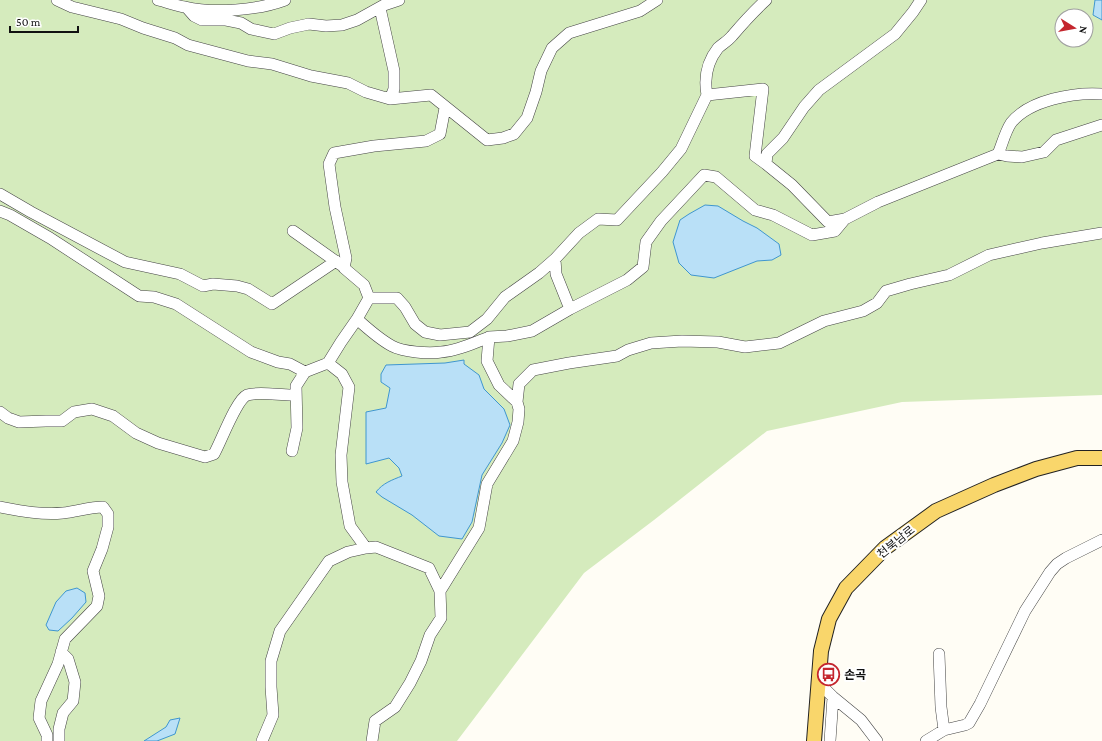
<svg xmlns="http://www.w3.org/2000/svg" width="1102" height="741" font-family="'Crimson Pro','Noto Sans KR',serif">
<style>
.green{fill:#d5ebbd;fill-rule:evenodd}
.water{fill:#b9e0f7;stroke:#3f96cf}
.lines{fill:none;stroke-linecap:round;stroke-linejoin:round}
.minor-casing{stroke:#444;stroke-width:12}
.major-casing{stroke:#222;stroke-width:16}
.minor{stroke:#fff;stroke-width:11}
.major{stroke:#f9d66b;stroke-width:14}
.labels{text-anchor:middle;stroke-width:4;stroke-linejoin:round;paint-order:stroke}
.street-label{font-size:12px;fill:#111;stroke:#fff}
.poi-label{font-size:12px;font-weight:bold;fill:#111;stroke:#fff;text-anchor:start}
</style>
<rect width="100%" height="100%" fill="#fffdf5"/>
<path class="green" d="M0,0H1102V395L902,402L767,431L654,520L584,573L457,741H0ZM1062,16H1086V40H1062Z"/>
<path class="water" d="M1095,0H1102V20L1093,15Z
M705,205L718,206L743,221L757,228L779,244L781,255L772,260L757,261L714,278L691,275L679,263L673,242L680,220L689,214Z
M464,360V364L479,375L484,389L504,409L510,425L502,443L482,475L472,522L462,539L439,536L412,515L382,497L376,492C383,483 392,480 402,476L399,468L389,458L366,464V412L386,408L390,388L381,382V374L386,365L445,363Z
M77,588L85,593L86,602L72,618L58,631L49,630L46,625L56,602L66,591Z
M180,718L175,734L157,741H144L166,727L170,720Z"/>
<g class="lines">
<defs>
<path id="minor" d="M57,0L72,7L121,19L143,28L175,38L188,45L248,61L272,64L311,76L348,83L366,92L390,99L394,89V71L380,8
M158,0C167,2 176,6 185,7C214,14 258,10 285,0
M921,0L913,12L895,34L819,90L804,107L783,138L767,154L766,164L792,185L828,222L845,219L878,202L998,154L1007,156L1022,157L1044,152L1056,140L1102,125
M187,8L194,16L202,20H226L241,23L251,29L274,34L290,28L309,24L326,26L342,25L357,20L384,5L399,0
M390,99L431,95L487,140L503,138L514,134L527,118L536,92L541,71L552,48L569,33L640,11L657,0
M998,154C1002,145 1005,132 1011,123C1029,100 1074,92 1102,94
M766,164L755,156L763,89L707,95C704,79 707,62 718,48C722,44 728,41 732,36C743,23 754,11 766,0
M0,194L31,212L125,262L180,274L203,286L213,284L237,286L248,289L272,304L336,261
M0,211L10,215L50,238L139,296L154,297L176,304L251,352L278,362L290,364L305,372L328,363L341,342L357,319
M293,231L341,265
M369,298L364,285L344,268L346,258L335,207L329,164L334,153L374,146L426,141L440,134L445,108
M570,309L556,274L555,259L579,233L598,219L617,220L662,172L681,149L707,95
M489,337C474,343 457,351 441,352C429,354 403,352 392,346C379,339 368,329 357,319L369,298H397L405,307L415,324L425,332L440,335L470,332L487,319L505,297L539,273L555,259
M328,363L342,374L349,387L341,455L342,482L350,526L366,548L376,547L429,568L440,591
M517,402L499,385L487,361L489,337L507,336L532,331L570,309L627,280L643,267L646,242L661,221L704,175L716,177L755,210L773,215L812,235L835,231L845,219
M0,412L8,418L19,422L46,421H62L74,412L92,409L113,416L136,433L158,443L205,457L214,454C221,442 236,400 247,395C260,391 282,396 296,395
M292,451L297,428L296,386L305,372
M0,507C21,511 41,515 63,513C76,512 89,507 103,507L108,514V527L102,549L93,571L99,596L97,606L65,639L58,664L41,701L39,718L47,735V741
M939,654L941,707L944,730
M818,682L833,697L861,720L877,741
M59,741V729L63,713L73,701L75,682L68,659L61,652
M262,741L273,715L271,687V661L280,631L329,561L348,552L366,548
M372,741L375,721L395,707L410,683L421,661L430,635L441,618L440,591L479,528L487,484L513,441L518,422L519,409L517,402L519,384L533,370L569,363L617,356L628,350L651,343L682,341L718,342L745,347L779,343L824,321L863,311L877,303L886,291L910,284L949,275L989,255L1042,243L1102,233
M830,741L833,697
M926,741L944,730L965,725L969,723L980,704L1025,611L1050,572L1057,564L1066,558L1102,540"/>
<path id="major" d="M814,741L821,651L829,619L846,588L885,548L936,511L994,485L1036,469L1077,458H1102"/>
</defs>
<use href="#minor" class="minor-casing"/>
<use href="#major" class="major-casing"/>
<use href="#minor" class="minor"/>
<use href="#major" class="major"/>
</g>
<defs>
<symbol id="bus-ring" viewBox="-11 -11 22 22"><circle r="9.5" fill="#fff" stroke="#c4262e" stroke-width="1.5"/><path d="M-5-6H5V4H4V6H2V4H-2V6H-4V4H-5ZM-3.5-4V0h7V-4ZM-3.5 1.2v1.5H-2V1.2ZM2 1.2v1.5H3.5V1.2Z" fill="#c4262e"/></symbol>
</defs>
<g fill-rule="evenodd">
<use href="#bus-ring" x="816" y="662" width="25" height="25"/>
</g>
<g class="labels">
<g class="street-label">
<text transform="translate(896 542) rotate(-39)" y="4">천북남로</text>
</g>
<g class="poi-label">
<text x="844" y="679">손곡</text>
</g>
</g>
<g transform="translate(1074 28) rotate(101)"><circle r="19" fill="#ffffff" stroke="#a0a0a0"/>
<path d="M0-3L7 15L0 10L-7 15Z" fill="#c4262e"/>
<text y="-6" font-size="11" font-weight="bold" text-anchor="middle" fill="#111111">N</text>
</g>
<path d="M10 26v6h68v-6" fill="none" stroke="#111111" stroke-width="2"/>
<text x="16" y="26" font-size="12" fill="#111111" stroke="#ffffff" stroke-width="3" paint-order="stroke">50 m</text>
</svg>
